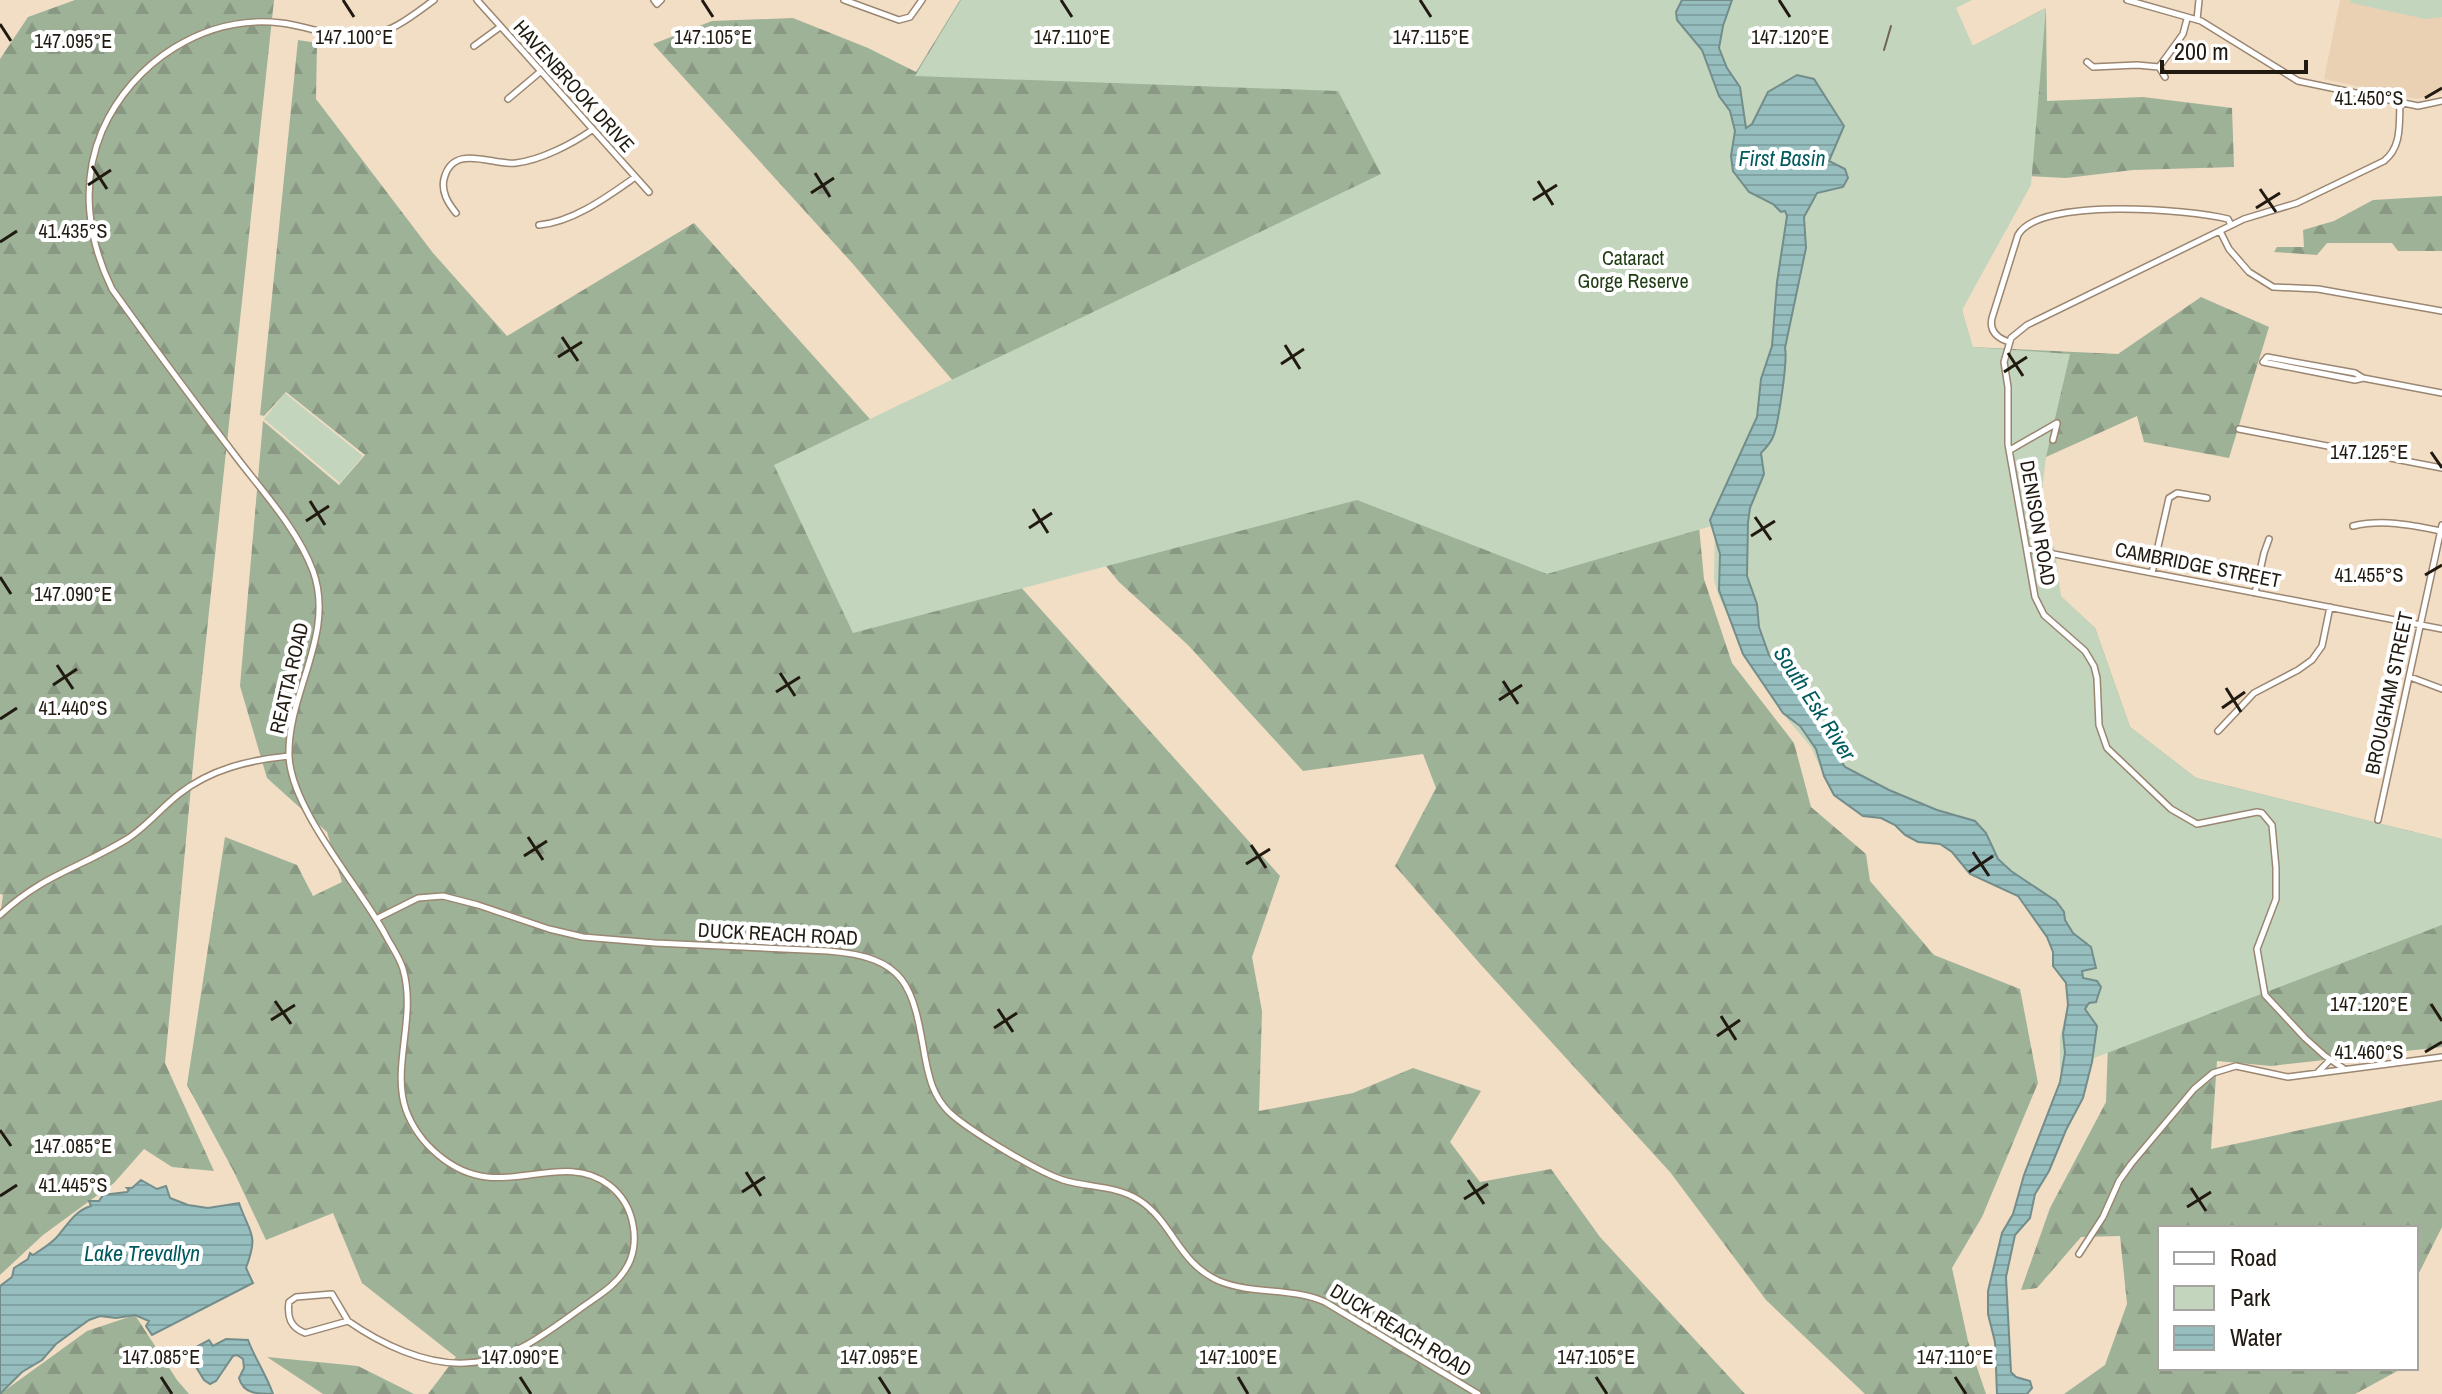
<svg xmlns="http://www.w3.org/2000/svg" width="2442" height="1394" font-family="'Archivo Narrow',sans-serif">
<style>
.built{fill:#ebd1b4}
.forest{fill:url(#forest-firs)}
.green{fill:#c4d5be}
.water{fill:url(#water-rules);stroke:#738d8b;stroke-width:2}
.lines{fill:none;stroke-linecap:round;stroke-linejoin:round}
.minor-casing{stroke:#9a8671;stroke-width:8}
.minor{stroke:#fff;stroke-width:5}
.rail{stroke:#706355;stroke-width:2}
.ticks{fill:none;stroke:#211a11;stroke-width:3}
.labels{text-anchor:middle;stroke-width:8;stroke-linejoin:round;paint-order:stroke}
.street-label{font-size:20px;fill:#211a11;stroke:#fff}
.park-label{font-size:20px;fill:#1f3c14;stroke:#fff}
.water-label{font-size:22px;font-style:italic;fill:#005a5e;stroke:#fff}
.ticks-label{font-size:20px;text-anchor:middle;fill:#211a11;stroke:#fff;stroke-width:8;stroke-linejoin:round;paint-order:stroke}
</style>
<defs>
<pattern id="forest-firs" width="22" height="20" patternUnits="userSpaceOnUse" patternTransform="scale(2)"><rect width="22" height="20" fill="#9eb298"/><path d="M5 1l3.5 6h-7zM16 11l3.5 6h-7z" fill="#889882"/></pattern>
<pattern id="water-rules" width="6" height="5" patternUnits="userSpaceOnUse" patternTransform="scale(2)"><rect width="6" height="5" fill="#96bebf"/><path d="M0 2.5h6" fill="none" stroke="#81a3a3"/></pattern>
</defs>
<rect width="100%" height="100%" fill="#f2ddc5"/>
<path class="built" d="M2340,0H2442V93L2416,99L2324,79Z"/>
<path class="forest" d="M75,0H274L196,734L165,1063L214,1171L172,1167L144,1149L114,1183L43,1235L0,1275V916L3,895L0,894V59L28,17Z
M960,0H1673L1697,505L1704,579L1732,663L1794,743L1811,807L1866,854L1870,881L1934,955L2020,989L2038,1083L1982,1217L1952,1268L1968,1341L1986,1394H1865L1766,1300L1670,1172L1482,966L1395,866L1436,788L1423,754L1303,771L1188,645L1119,582L972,403L853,264L653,44L712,21L793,18L868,48L916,72Z
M2046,8L2047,101L2143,97L2232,108L2234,167L2133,170L2066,178L2028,176L1962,310L1972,347L2118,354L2201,297L2269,327L2229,458L2144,442L2137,416L2046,457L2023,541L2058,594L2095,628L2130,727L2196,778L2442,839V1047L2271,1066L2217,1061L2211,1149L2442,1100V1227L2416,1279V1228H2160V1368H2403L2355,1394H2064L2105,1365L2127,1304L2120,1236L2081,1237L2037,1288L2021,1290L2050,1208L2106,1102L2111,956L1820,218L1973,46Z
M298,40L317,43L316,99L433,253L507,336L694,223L1280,876L1252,957L1262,1011L1259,1111L1353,1093L1413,1068L1481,1091L1450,1142L1480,1182L1551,1169L1600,1237L1745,1394H428L456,1357L362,1283L333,1213L266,1240L234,1172L187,1085L225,837L297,865L313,896L342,882L327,832L267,778L240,686L263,421L339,485L365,455L286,392L264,416L260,415Z
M2442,196V251H2398L2392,243H2327L2317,255L2274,252L2277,247H2304L2303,230L2334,221L2373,200Z
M135,1315L177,1380L189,1394H0L87,1331Z
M267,1357L358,1366L414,1394H323Z"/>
<path class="green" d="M961,0H1972L1956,8L1973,46L2046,8L2031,185L1962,310L1973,347L2070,354L2046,457L2036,542L2054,546L2061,596L2095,628L2130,727L2196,778L2442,839V925L2060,1071V1038L2068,1003L2064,977L2054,950L1996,859L1825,778L1811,747L1788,720L1738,637L1718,594L1714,580L1715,525L1547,574L1357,500L853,633L774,465L1381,174L1338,91L915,76Z
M2350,0H2442V17L2425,19L2351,3Z
M285,393L363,456L340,483L264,419Z"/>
<path class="water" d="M1682,0H1732L1723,26L1719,48L1727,68L1740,87L1746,128L1752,124L1768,92L1797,75L1814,79L1844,126L1829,161L1845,169L1848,178L1843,187L1817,193L1804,217L1806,248L1785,348C1788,360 1778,426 1773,437C1770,444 1766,448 1761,453L1764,474L1750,508L1748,522L1747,576L1757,604L1759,627L1769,655L1792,684L1845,767L1889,790L1937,810L1975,821L1986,833L1998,859L2011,871L2056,901L2064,912L2065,920L2073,933L2091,947L2096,968L2082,971L2083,978L2097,981L2101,987L2096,1002L2089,1003L2085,1009L2097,1026L2092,1062L2083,1098L2066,1130L2049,1171L2035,1194L2030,1218L2015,1235L2006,1277L2011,1372L2016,1377L2030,1381L2032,1388L2027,1394H1997L1995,1342L1988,1314V1291L2002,1233L2013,1214L2024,1175L2060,1082L2065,1053L2063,1034L2068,1005L2066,983L2053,966V952L2047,937L2018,896L1970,874L1952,852L1940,844L1918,842L1905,835L1895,825L1881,818L1863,816L1834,795L1824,776L1816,749L1800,726L1783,713L1743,654L1719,590L1720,554L1710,520L1757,417L1761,379L1772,346L1777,282L1787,216L1785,211L1781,212L1773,204L1749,192L1733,171L1731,156L1735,131L1730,111L1719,96L1702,50L1677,20L1676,12Z
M141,1180L157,1189L166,1186L170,1198L188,1205L208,1208L239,1203C250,1235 259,1233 246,1268L253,1283L152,1335L146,1326L149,1321L135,1315L116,1318L100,1316L89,1320L56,1344L42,1360L22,1372L0,1394V1286L12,1277L14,1268L28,1259L30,1253L33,1255C41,1250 49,1245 56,1238C67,1226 74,1211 91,1206L89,1201H99L103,1195L127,1192L129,1190L127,1188H132Z
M226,1339L248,1340C255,1359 266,1374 273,1394C258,1394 243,1394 239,1378L244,1368L243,1359L237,1355L233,1356L216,1381L210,1384L204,1380L187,1352L209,1340L213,1346Z"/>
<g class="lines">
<defs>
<path id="minor" d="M477,0L649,192
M654,0L657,4L661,0
M844,0L899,20L910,17L922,0
M2127,0L2201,21L2298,81L2418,106L2442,101
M2197,20L2199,0
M474,46L500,27
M2087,62L2093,67L2137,65L2159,67L2183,34L2187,19
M2159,67L2165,77
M508,99L540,72
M456,213C448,203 441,192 444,179C453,142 493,166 516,163C541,160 572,144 592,130
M539,225C573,222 607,197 634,178
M2220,231L2229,249L2249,272L2273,287L2318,289L2442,311
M2009,342C1997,338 1989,331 1992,318L2018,235C2039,197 2189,209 2228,219L2231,225
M2363,378L2355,373L2267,357L2263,362L2355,380L2363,378L2442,393
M2239,429L2442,468
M2053,440L2057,424
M2010,450L2057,423
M2353,526C2383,519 2411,525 2441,531
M2028,549L2442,629
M2152,573L2169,498L2177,493L2207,498
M2255,593L2264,553L2269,539
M2410,677L2442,689
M2218,731L2254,693L2298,670L2312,660L2322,646L2330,607
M2378,820L2442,525
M0,915C42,875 80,868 127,839C146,827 161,808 179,794C211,769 249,760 289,756
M378,918L418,898L443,896L478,905L549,929L583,937L655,943L828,951C907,957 913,986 925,1057C929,1078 933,1096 949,1112C968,1130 1038,1172 1063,1180C1089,1188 1115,1185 1139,1200C1173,1222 1178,1263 1219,1281C1253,1295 1292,1287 1325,1302L1478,1394
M2343,1068L2325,1056L2305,1038L2265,995L2257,949L2276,899V868L2272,825L2262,813L2257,812L2197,824L2171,809L2107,748L2099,725L2097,678L2094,666L2085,651L2044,615L2035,597L2008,444V387L2004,362L2011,338L2027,325L2244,219L2297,203L2384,161C2402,147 2399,124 2400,103
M2317,1073L2330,1060
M2079,1254L2103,1217L2119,1181L2131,1164L2194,1089L2213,1073L2236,1066L2288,1077L2442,1057
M348,1321L332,1294L296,1297L289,1302C287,1317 290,1327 305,1333L348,1321C381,1344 425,1365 465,1363C512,1362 547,1332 584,1306C599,1295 615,1286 625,1270C634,1257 636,1240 633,1225C630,1208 622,1195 609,1185C573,1157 528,1182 487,1177C451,1173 418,1143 406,1110C391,1067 417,1017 403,969C399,956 391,946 385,934C359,886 291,809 289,756C287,693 336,634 313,571C297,528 261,490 234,454C193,400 152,345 112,289C88,240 80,183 102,131C132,62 205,14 281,23C309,26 337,40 365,36C392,33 412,16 434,0"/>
</defs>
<use href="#minor" class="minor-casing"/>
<use href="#minor" class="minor"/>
<path class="rail" d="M1884,50L1891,26"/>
</g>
<path class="ticks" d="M343,0L354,17M702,0L713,17M1061,0L1072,17M1420,0L1431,17M1779,0L1790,17M0,24L11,41M2425,98L2442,88M92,166L107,189M815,173L830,197M1538,181L1553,205M88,185L111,170M2260,189L2276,212M811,193L834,178M1533,200L1557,185M2256,208L2280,193M0,242L17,231M562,337L578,361M1285,345L1300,369M2008,353L2023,376M558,357L582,342M1281,364L1304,349M2004,372L2027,357M2431,452L2442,468M310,501L325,525M1033,509L1048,533M1755,517L1771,540M306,521L329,506M1029,528L1052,513M1751,536L1775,521M2425,575L2442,565M0,577L11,594M57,665L73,689M780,673L795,696M1503,681L1518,704M53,685L77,669M2226,688L2241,712M776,692L800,677M1499,700L1522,685M2222,708L2245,692M0,719L17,708M528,837L543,860M1251,845L1266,868M1973,852L1989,876M524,856L547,841M1246,864L1270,849M1969,872L1993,856M275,1001L291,1024M2431,1004L2442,1021M998,1009L1013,1032M1721,1016L1736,1040M271,1020L295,1005M994,1028L1017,1013M1717,1036L1740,1020M2425,1052L2442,1042M0,1130L11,1146M746,1172L761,1196M1468,1180L1484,1204M2191,1188L2206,1211M742,1192L765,1177M0,1196L17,1185M1464,1199L1488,1184M2187,1207L2211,1192M161,1377L172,1394M520,1377L531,1394M879,1377L890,1394M1238,1377L1248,1394M1596,1377L1607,1394M1955,1377L1966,1394"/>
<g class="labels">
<g class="street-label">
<text transform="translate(574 86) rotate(48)" y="7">HAVENBROOK DRIVE</text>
<text transform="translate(2038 523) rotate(80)" y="7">DENISON ROAD</text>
<text transform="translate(2198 565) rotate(11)" y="7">CAMBRIDGE STREET</text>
<text transform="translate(289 678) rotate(-77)" y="7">REATTA ROAD</text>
<text transform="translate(2389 693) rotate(-78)" y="7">BROUGHAM STREET</text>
<text transform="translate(778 934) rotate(3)" y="7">DUCK REACH ROAD</text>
<text transform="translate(1401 1330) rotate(31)" y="7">DUCK REACH ROAD</text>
</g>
<g class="park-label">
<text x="1633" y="265">Cataract<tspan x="1633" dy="23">Gorge Reserve</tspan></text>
</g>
<g class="water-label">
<text x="1782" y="166">First Basin</text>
<text transform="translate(1815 703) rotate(57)" y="8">South Esk River</text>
<text x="142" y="1261">Lake Trevallyn</text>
</g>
</g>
<g class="ticks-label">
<text x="354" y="44">147.100°E</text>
<text x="713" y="44">147.105°E</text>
<text x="1072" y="44">147.110°E</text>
<text x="1431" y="44">147.115°E</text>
<text x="1790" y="44">147.120°E</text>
<text x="73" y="48">147.095°E</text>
<text x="2369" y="105">41.450°S</text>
<text x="73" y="238">41.435°S</text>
<text x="2369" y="459">147.125°E</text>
<text x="2369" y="582">41.455°S</text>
<text x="73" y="601">147.090°E</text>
<text x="73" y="715">41.440°S</text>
<text x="2369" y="1011">147.120°E</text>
<text x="2369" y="1059">41.460°S</text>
<text x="73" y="1153">147.085°E</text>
<text x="73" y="1192">41.445°S</text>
<text x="161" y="1364">147.085°E</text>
<text x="520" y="1364">147.090°E</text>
<text x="879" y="1364">147.095°E</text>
<text x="1238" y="1364">147.100°E</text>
<text x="1596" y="1364">147.105°E</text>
<text x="1955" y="1364">147.110°E</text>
</g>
<rect x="2158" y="1226" width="260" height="144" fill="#ffffff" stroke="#a6a3a0" stroke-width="2"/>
<rect x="2174" y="1252" width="40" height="12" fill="#ffffff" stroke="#a6a3a0" stroke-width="2"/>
<text x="2230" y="1266" font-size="24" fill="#211a11">Road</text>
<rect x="2174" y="1286" width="40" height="24" fill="#c4d5be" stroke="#a6a3a0" stroke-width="2"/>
<text x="2230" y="1306" font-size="24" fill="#211a11">Park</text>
<rect x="2174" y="1326" width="40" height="24" fill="url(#water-rules)" stroke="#a6a3a0" stroke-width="2"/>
<text x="2230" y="1346" font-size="24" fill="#211a11">Water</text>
<path d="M2162 60v12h144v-12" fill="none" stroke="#211a11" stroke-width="4"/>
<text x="2174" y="60" font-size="24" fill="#211a11" stroke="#ffffff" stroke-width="6" paint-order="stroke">200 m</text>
</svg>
